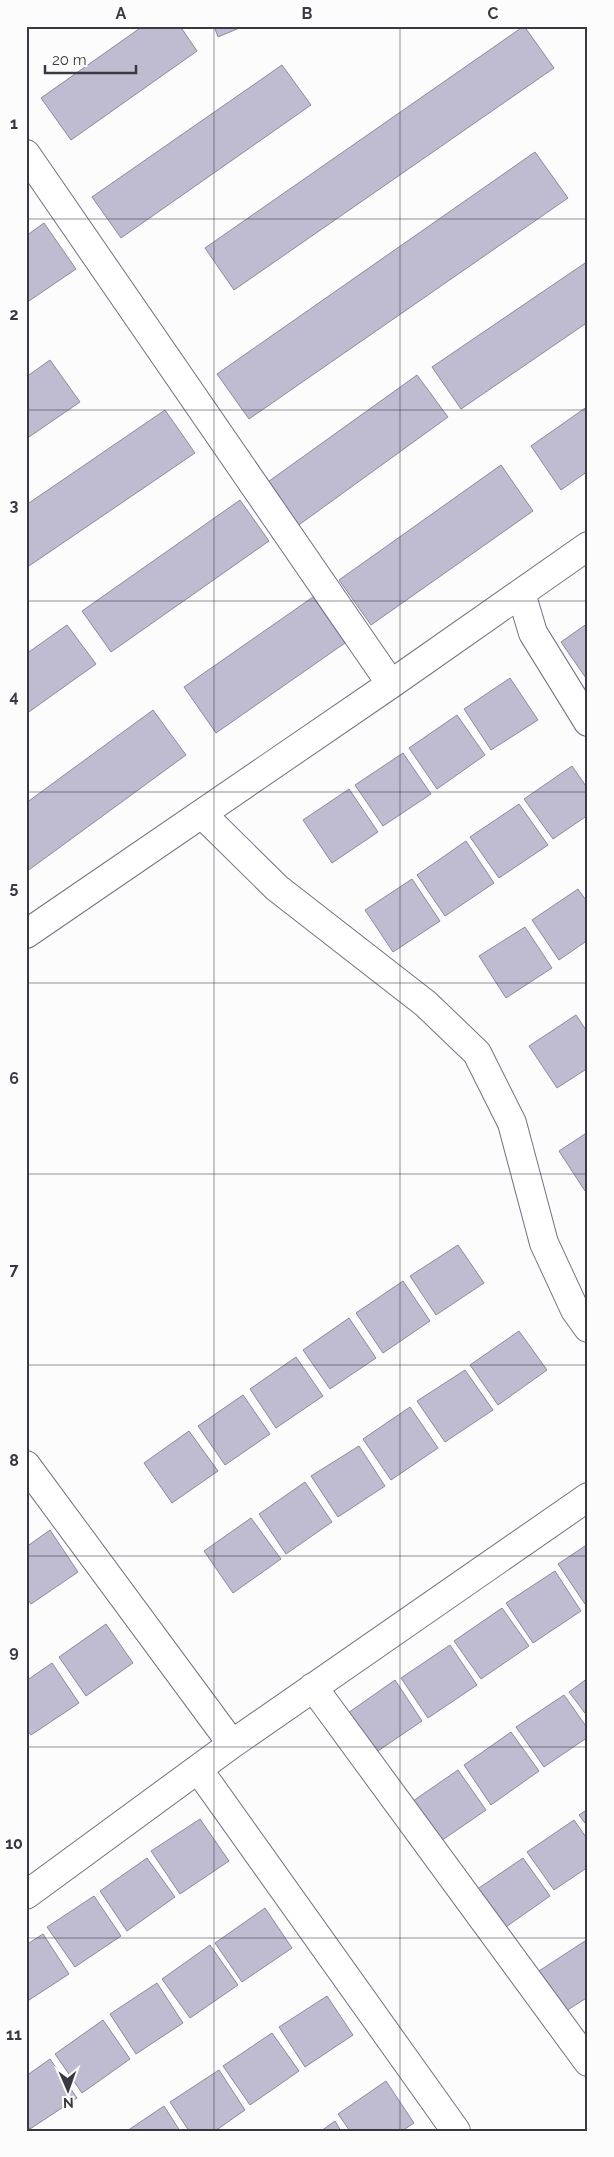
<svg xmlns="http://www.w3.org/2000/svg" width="614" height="2157" font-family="Raleway,sans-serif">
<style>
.building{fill:#bfbbd1;stroke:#8d8a9f}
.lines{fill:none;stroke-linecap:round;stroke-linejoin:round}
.minor-casing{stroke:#747084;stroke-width:30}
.minor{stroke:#fff;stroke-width:28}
.grid{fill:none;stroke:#3a3942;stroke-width:1;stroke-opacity:0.55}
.neatline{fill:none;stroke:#3a3942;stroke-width:2}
.grid-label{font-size:16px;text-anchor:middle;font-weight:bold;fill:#3a3942}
</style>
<rect width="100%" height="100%" fill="#fcfcfc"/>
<path class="building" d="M143,26H180L197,51L71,140L41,98Z
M214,26H244L218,37Z
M524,26L554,68L234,290L205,248Z
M282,65L311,105L121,238L92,197Z
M535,152L568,198L249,419L217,374Z
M44,223L76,269L26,303V236Z
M588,261V322L461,409L432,367Z
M50,360L80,402L26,439V377Z
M417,375L448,417L296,527L265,484Z
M588,406V471L561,490L531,446Z
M165,410L195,453L26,568V505Z
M501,465L533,511L371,625L339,580Z
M240,500L269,541L111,652L82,611Z
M313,597L345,643L216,733L184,687Z
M588,623V681L561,642Z
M67,625L96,664L26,714V654Z
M510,678L538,720L491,750L464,709Z
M153,710L186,755L26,872V803Z
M457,715L485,755L437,789L409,748Z
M403,753L431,794L383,826L355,785Z
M572,766L588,789V815L553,839L524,799Z
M349,789L378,832L332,863L303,820Z
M519,804L548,845L499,878L470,837Z
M466,841L494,883L445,916L417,875Z
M412,879L440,921L393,952L365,910Z
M578,889L588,903V940L559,960L532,920Z
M525,927L552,968L506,998L479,956Z
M576,1015L588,1033V1068L557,1088L529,1046Z
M588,1132V1189L585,1191L559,1151Z
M458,1245L484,1283L436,1315L410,1276Z
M403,1281L430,1321L383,1353L356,1313Z
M349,1318L376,1358L330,1389L303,1350Z
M519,1331L547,1370L498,1405L470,1365Z
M296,1357L323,1396L276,1428L250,1389Z
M465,1370L493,1410L445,1442L417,1401Z
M243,1395L270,1434L225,1465L198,1426Z
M410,1407L438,1448L391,1480L363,1439Z
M189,1431L218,1471L172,1503L144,1463Z
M359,1446L385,1486L338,1517L311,1476Z
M305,1482L332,1522L286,1554L259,1514Z
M251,1518L281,1559L233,1593L204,1551Z
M50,1530L78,1572L31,1604L26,1597V1547Z
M588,1544V1603L585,1604L558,1564Z
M555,1571L581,1611L533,1643L506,1603Z
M502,1608L529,1646L481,1679L454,1641Z
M106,1624L133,1663L86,1696L59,1657Z
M450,1645L477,1685L428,1718L401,1678Z
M52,1663L79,1703L31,1735L26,1729V1681Z
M588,1678V1717L569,1692Z
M395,1680L422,1721L375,1753L348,1713Z
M564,1695L588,1729V1737L544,1767L516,1727Z
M511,1732L539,1771L491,1805L464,1765Z
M458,1770L486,1810L441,1841L413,1801Z
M588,1809V1827L579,1815Z
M200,1819L229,1861L180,1894L151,1851Z
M574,1820L588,1840V1867L554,1890L527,1852Z
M147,1858L175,1897L127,1931L100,1891Z
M523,1858L550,1896L503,1929L476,1890Z
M94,1896L121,1936L75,1967L47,1927Z
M265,1908L292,1948L242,1982L215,1943Z
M43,1934L69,1974L26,2002V1945Z
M588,1939V1997L566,2011L539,1971Z
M210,1945L238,1985L190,2018L162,1979Z
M157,1983L183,2023L136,2054L110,2014Z
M327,1996L353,2035L305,2067L279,2027Z
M103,2020L130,2059L82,2093L55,2054Z
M272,2033L299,2071L250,2105L223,2066Z
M50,2059L77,2098L30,2129L26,2124V2076Z
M219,2070L245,2110L215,2131H189L170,2102Z
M386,2081L414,2123L402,2131H350L338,2114Z
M164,2106L180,2131H127Z
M335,2121L341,2131H321Z"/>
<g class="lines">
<defs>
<path id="minor" d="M26,154L391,684
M521,593L533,633L588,722
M202,814L277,888L426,1004L477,1053L512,1123L544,1243L575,1310L588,1328
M26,934L391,684L588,546
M26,1465L232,1744
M313,1687L588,2062
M198,1769L456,2131
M26,1895L232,1744L588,1497"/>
</defs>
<use href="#minor" class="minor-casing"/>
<use href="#minor" class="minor"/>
</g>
<path class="grid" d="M214,26V2131M400,26V2131M26,219H588M26,410H588M26,601H588M26,792H588M26,983H588M26,1174H588M26,1365H588M26,1556H588M26,1747H588M26,1938H588"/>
<rect width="614" height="2157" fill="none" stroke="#fcfcfc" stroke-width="55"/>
<g transform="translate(68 2090) rotate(178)" stroke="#fcfcfc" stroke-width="4" paint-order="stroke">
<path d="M0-4L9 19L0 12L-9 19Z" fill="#3a3942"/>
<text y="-8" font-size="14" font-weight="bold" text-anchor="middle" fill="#3a3942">N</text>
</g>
<path d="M45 65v8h91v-8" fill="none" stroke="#3a3942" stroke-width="2.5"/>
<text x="52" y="65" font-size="15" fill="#3a3942" stroke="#fcfcfc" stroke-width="4" paint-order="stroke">20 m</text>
<rect x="28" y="28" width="558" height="2102" class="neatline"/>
<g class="grid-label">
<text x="121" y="19">A</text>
<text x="307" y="19">B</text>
<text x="493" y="19">C</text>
<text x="14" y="129">1</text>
<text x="14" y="320">2</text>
<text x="14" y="511">3</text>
<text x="14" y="702">4</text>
<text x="14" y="893">5</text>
<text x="14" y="1084">6</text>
<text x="14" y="1275">7</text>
<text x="14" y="1466">8</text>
<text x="14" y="1657">9</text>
<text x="14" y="1849">10</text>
<text x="14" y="2040">11</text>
</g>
</svg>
